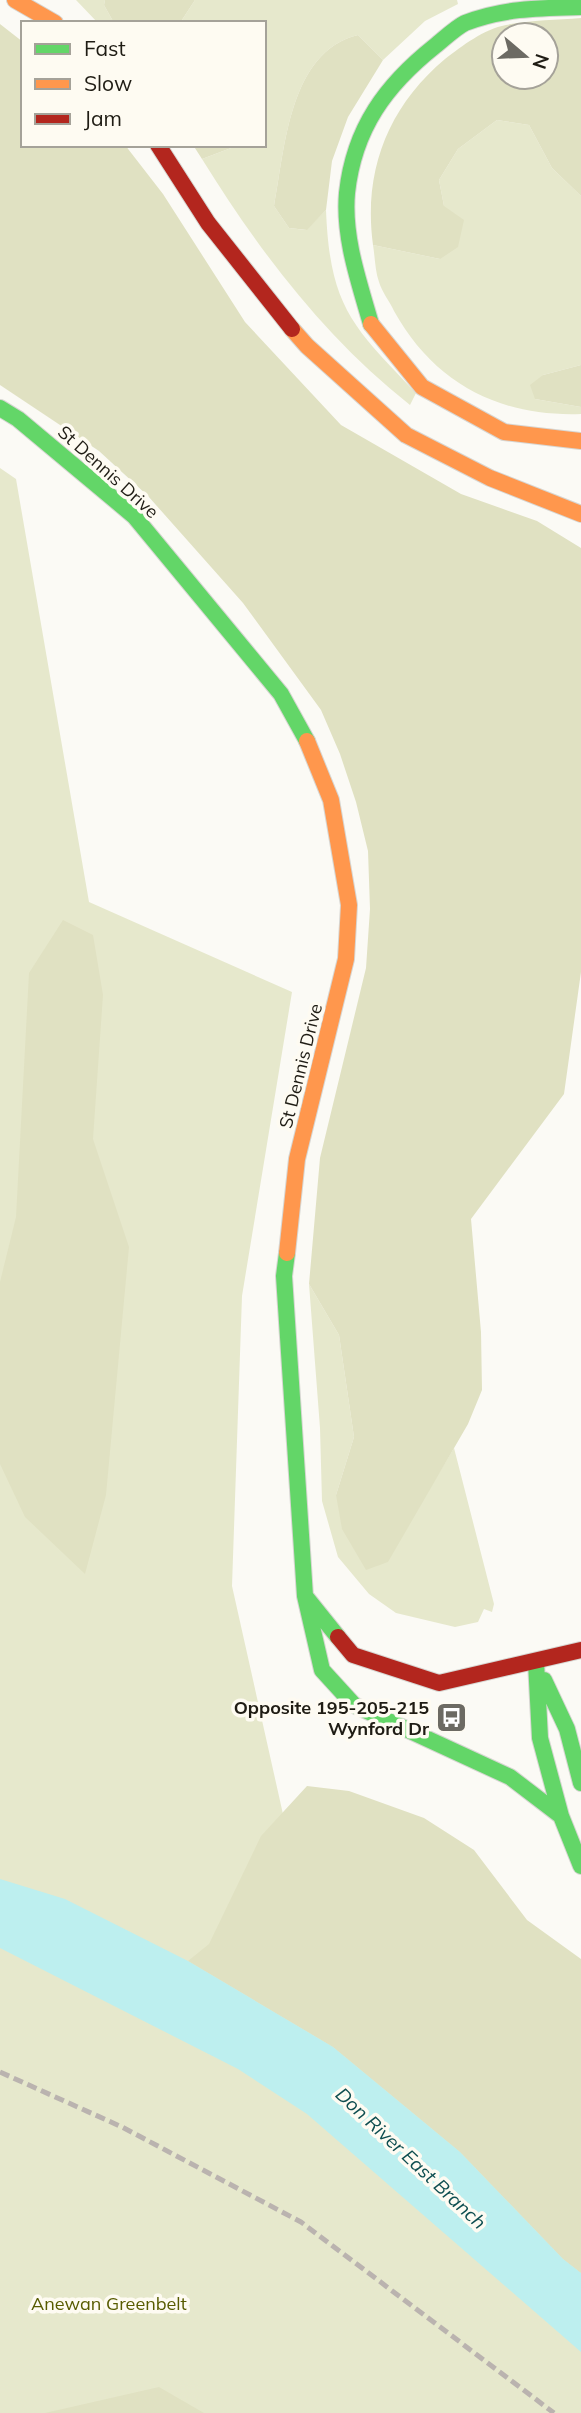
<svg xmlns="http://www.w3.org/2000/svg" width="581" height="2413" font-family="Mulish,sans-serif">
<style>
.green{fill:#e6e8cc}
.forest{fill:#e0e1c2;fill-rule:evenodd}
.water{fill:#bdefef}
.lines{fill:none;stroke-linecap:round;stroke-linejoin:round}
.fast-casing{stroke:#d7d6d2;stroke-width:18}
.slow-casing{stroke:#d7d6d2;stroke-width:18}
.jam-casing{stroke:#d7d6d2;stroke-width:18}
.fast{stroke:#63d668;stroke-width:16}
.slow{stroke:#ff974d;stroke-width:16}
.jam{stroke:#b3261e;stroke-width:16}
.rail{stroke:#bab3af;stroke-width:5;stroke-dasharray:10 5;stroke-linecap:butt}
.labels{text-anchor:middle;stroke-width:7;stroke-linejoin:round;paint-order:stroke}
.street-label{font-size:18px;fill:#1f1c14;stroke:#fefbf2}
.poi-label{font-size:18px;font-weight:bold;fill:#1f1c14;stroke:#fefbf2;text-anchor:end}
.park-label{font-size:18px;fill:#575b00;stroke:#fefbf2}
.water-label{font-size:19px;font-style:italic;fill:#0e4e50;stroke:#fefbf2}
</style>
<rect width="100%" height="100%" fill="#fbfaf5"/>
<path class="green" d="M76,0H105L104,5L114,23H98Z
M195,0H457L458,4L425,21L383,60L358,35C289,52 285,148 274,206L289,228L306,230L326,210C330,307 352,326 416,393L410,405C325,338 259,251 202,159L239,145H264V23H180Z
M497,120L529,125L552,168L581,196V365L543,375L535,399L581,407V414C499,417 434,383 394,311C390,302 382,292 379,282C375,271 375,257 373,245L440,259L444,206L439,180L458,149Z
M0,468L16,479L89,902L292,992L242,1296L232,1586L289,1841L581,1977V2413H0Z
M309,1284L339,1335L354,1437L336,1495L423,1500L454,1448L494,1604L492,1612L484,1609L478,1622L455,1627L396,1613L369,1594L338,1557L322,1501L320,1428Z"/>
<path class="forest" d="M105,0H195L180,23H114L104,5Z
M581,18V196L552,168L529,125L497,120L458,149L439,180L444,206L464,220L458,247L440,259L373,245C363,171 388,107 445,59C462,46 484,29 506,25C530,20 557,20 581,18ZM504,35H546V77H504Z
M0,24L23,42V145H125L163,194L245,322L341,425L461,494L537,521L581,548V972L564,1094L471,1219L481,1332L482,1390L468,1424L388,1562L366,1570L342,1529L336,1495L354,1437L339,1335L309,1284L320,1158L366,968L370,909L368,851L356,802L340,754L321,710L243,603L148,496L99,451L0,385Z
M358,35L383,60L348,117L332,161L326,210L307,230L289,228L274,206C285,148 289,52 358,35Z
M193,145H239L202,159Z
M581,365V407L535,399L530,385L543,375Z
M63,920L93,935L103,995L93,1139L129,1247L106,1495L85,1574L25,1517L0,1464V1282L16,1217L29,973Z
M307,1786L349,1791L424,1818L474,1850L527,1920L581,1959V2273L563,2259L460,2152L333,2047L188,1961L209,1944L261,1836Z
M159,2387L204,2413H45Z"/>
<path class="water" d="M0,1879L65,1899L188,1961L333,2047L460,2152L563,2259L581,2273V2352L307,2114L238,2069L0,1948Z"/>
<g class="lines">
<defs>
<path id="fast" d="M371,324C359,282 343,237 347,193C354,128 386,85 435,46C444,39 455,28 465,23C503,8 541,8 581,7
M0,408L18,419L134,516L281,694L307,741
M287,1253L284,1276L305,1596L338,1637
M305,1596L322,1670L354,1705L510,1777L561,1816
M536,1662L540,1738L561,1816L581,1866
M544,1680L567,1729L581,1783"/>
<path id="slow" d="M15,0L55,23
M371,324L422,387L504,432L581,441
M292,329L307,346L406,435L490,478L581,514
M287,1253L297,1159L346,959L349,905L331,800L307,741"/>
<path id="jam" d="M158,145L208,223L292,329
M338,1637L353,1655L439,1683L581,1650"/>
</defs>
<use href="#fast" class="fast-casing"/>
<use href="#slow" class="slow-casing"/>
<use href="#jam" class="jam-casing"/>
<use href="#fast" class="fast"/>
<use href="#slow" class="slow"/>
<use href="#jam" class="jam"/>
<path class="rail" d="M0,2072L122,2127L301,2222L554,2413"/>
</g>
<defs>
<symbol id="bus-square" viewBox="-11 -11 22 22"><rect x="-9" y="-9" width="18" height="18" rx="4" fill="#6c6a63" stroke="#fefbf2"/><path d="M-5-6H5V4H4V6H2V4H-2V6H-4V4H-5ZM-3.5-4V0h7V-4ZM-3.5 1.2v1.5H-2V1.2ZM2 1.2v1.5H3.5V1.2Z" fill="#fff"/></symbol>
</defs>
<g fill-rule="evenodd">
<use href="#bus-square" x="434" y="1700" width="35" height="35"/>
</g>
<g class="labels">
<g class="street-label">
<text transform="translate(108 472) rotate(42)" y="6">St Dennis Drive</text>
<text transform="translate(301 1066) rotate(-76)" y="6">St Dennis Drive</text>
</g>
<g class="poi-label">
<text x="429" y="1714">Opposite 195-205-215<tspan x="429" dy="21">Wynford Dr</tspan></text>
</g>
<g class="park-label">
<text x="109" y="2310">Anewan Greenbelt</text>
</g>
<g class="water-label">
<text transform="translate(411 2158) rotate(43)" y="7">Don River East Branch</text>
</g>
</g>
<rect x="21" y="21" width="245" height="126" fill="#fefbf2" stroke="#a5a299" stroke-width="2"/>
<rect x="35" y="44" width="35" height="10" fill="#63d668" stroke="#a5a299" stroke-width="2"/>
<text x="84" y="56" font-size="21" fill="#1f1c14">Fast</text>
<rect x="35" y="79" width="35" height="10" fill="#ff974d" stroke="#a5a299" stroke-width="2"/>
<text x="84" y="91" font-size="21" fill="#1f1c14">Slow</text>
<rect x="35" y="114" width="35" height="10" fill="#b3261e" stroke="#a5a299" stroke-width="2"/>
<text x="84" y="126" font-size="21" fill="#1f1c14">Jam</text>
<g transform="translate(525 56) rotate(109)"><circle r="33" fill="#fefbf2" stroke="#a5a299" stroke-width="2"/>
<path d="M0-5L12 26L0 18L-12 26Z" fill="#6c6a63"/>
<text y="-10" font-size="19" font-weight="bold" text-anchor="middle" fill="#1f1c14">N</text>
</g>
</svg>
